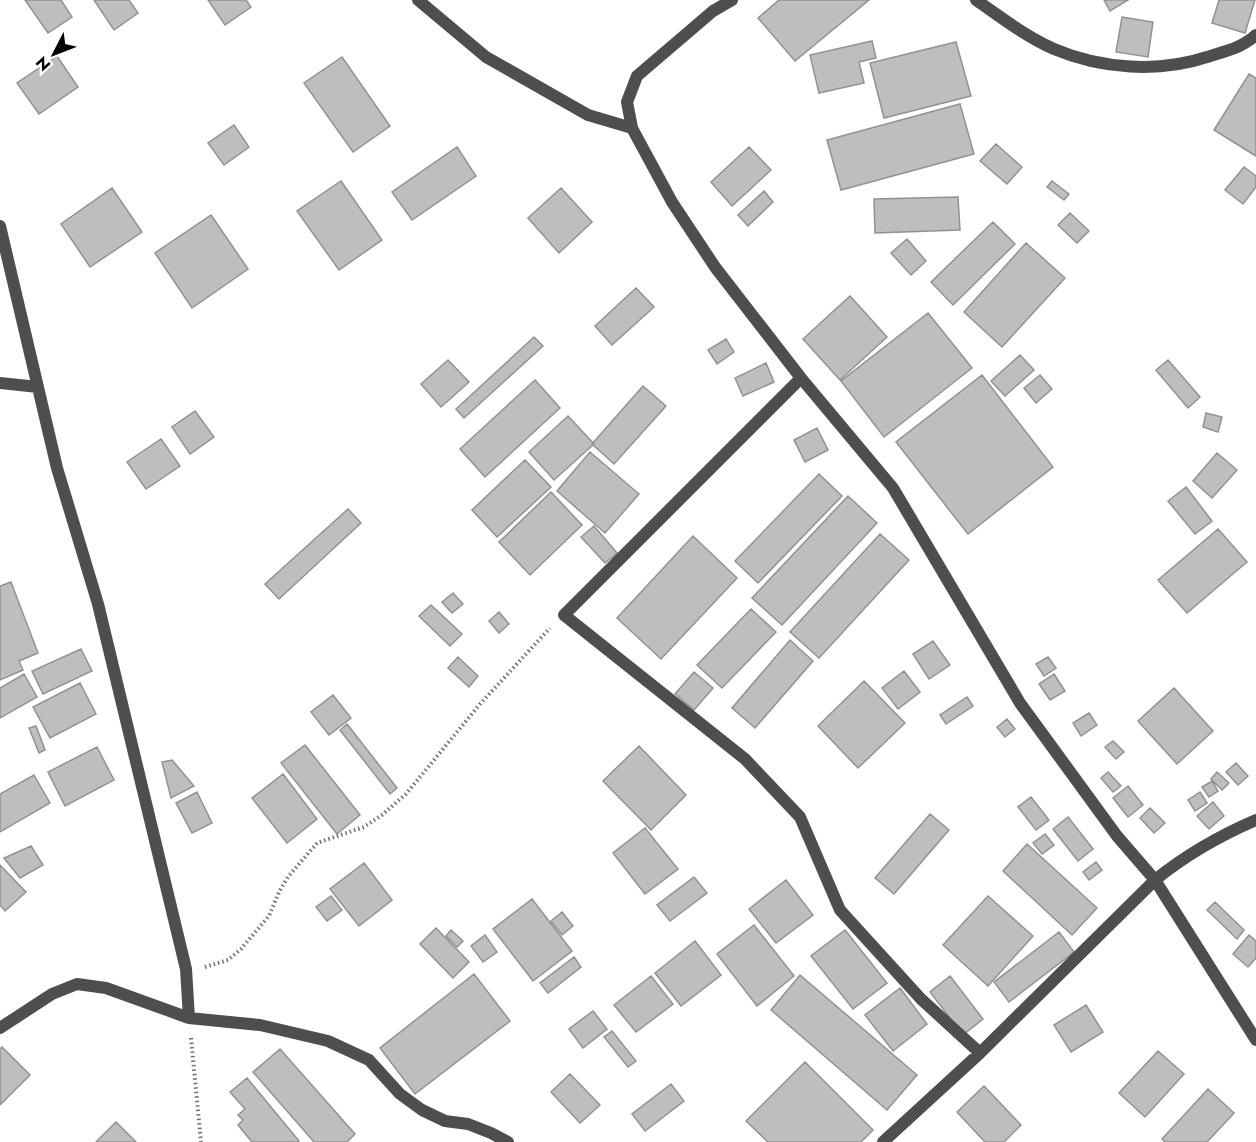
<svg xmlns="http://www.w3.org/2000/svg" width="1256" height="1142" font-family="Jost,sans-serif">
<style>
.building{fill:#bebebe;stroke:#929292;stroke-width:1.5}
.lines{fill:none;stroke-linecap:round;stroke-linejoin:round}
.path{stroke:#707070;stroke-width:4;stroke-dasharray:1.5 3;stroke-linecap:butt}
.minor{stroke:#4e4e4e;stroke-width:12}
</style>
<rect width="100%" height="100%" fill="#fff"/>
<path class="building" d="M25,0H61L72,17L48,33Z
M94,0H129L138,13L114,30Z
M208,0H246L251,7L225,25Z
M779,0H869L795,61L758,18Z
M1104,0H1128L1110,11Z
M1219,0H1255L1245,33L1212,23Z
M1122,17L1153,22L1148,57L1116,52Z
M872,41L876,58L859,62L864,83L819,93L810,55Z
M956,42L971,96L884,118L870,63Z
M57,56L78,87L39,114L17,83Z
M342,57L390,126L353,152L304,83Z
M1249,74L1256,78V156L1214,130Z
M960,104L974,154L841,190L827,140Z
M234,125L249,147L224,165L208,143Z
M996,144L1022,167L1007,184L980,161Z
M457,147L476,176L412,220L392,192Z
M749,147L771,170L732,206L711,182Z
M1244,167L1256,176V187L1243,204L1225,190Z
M341,181L382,240L339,270L297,211Z
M1052,181L1069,194L1064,200L1047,187Z
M112,188L142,232L90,267L61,224Z
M561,188L592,222L559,253L528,218Z
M764,191L773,202L748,226L738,215Z
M958,197L960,230L875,233L874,199Z
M1070,213L1089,231L1077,243L1058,225Z
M211,215L248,269L192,308L155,253Z
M993,222L1015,244L953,305L931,282Z
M907,239L926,261L911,275L891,253Z
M1026,243L1065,278L1002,347L964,312Z
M636,288L654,307L612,345L595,326Z
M850,296L887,337L840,380L803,339Z
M928,313L972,368L884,437L841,381Z
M534,337L543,346L464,418L456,409Z
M726,339L734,352L717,364L708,350Z
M1020,355L1034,370L1005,396L991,381Z
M448,360L469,382L441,407L421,384Z
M1168,360L1200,397L1188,408L1156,370Z
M766,363L774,382L743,396L735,378Z
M982,375L1053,467L968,534L896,442Z
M1040,375L1052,389L1036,403L1024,388Z
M535,380L560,408L485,477L460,449Z
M643,386L666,406L614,464L592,444Z
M195,411L214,437L190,454L172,427Z
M1206,413L1222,417L1218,432L1203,427Z
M568,416L594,444L554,480L529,452Z
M817,428L828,450L805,462L794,440Z
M161,439L180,466L146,489L127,462Z
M590,452L639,494L605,533L557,491Z
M1217,453L1237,470L1212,498L1193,481Z
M525,460L551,487L497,537L472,510Z
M819,474L842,496L758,583L735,561Z
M1186,487L1212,521L1195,534L1168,501Z
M551,492L582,525L530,575L499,542Z
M848,496L877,523L782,625L752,598Z
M348,509L361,523L279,599L265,584Z
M594,526L617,553L605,563L581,537Z
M1218,529L1247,562L1187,613L1158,580Z
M880,534L909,560L819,658L790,632Z
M693,536L737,578L661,659L617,618Z
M11,582L38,653L19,661L23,670L0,680V586Z
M453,593L463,604L452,613L442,602Z
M431,605L462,634L450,646L419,616Z
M751,609L776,632L722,688L697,665Z
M499,612L509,624L499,633L489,621Z
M790,640L813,661L755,728L732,708Z
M933,641L950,665L929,679L913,654Z
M81,649L92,671L43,694L32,671Z
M458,657L478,676L469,687L448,668Z
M1048,657L1056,668L1044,676L1036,664Z
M904,671L920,692L898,709L882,688Z
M694,672L713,688L694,710L675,694Z
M24,674L37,697L0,718V688Z
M1054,674L1065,691L1050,700L1039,684Z
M864,681L905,723L858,768L818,726Z
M80,683L96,714L50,738L33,707Z
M1174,688L1213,731L1177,764L1138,721Z
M333,695L351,718L329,735L311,712Z
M967,697L973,706L946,724L940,715Z
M1089,713L1097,725L1081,736L1073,723Z
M1007,719L1015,729L1005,737L997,727Z
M347,724L397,788L390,794L340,730Z
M36,726L45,750L39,753L29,728Z
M1113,741L1124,752L1116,759L1105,747Z
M305,745L360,815L337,834L281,763Z
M639,746L686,795L651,830L603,781Z
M97,747L114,780L65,806L48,772Z
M172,760L194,786L171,798L162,762Z
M1236,763L1248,776L1238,785L1226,772Z
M1108,772L1121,786L1113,792L1101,778Z
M1217,772L1229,783L1222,790L1211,779Z
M283,774L317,819L287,843L252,798Z
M34,775L50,803L0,832V794Z
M1212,781L1218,791L1209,797L1202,787Z
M1128,786L1143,805L1128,817L1113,798Z
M197,792L212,823L192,833L176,803Z
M1200,792L1207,803L1195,811L1188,800Z
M1031,797L1049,820L1036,830L1018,807Z
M1213,802L1224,816L1209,829L1197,816Z
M1150,808L1165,823L1154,833L1140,818Z
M930,814L949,830L894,894L875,878Z
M1068,817L1093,849L1078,861L1053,829Z
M645,828L678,869L645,894L613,853Z
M1045,834L1054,845L1042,854L1033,843Z
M1027,844L1097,908L1072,935L1003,871Z
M31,846L43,865L20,878L4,858Z
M1096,862L1102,870L1089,880L1083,872Z
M364,863L392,900L359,926L330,889Z
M0,865L26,892L5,911L0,905Z
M694,877L707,893L670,921L657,905Z
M786,880L813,915L776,943L749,909Z
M331,896L342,910L327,921L316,907Z
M988,896L1033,936L988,986L943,945Z
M532,899L572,951L533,981L493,929Z
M1215,902L1244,930L1237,939L1207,910Z
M562,912L573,926L562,935L551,921Z
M754,925L794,976L757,1006L717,954Z
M436,928L469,962L453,978L420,944Z
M451,930L463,941L457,947L446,936Z
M845,930L887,983L853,1009L811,956Z
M1059,932L1074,952L1009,1002L994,982Z
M485,935L497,952L483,962L471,946Z
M1249,935L1256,941V958L1248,967L1233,954Z
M695,941L721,975L681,1006L655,973Z
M574,957L581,967L548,993L540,983Z
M474,974L510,1021L415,1094L380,1048Z
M800,975L917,1075L887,1110L771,1010Z
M651,976L673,1004L636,1032L614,1005Z
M950,976L983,1019L963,1035L930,992Z
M900,988L927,1024L893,1051L865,1015Z
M1086,1005L1103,1032L1071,1052L1054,1025Z
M593,1011L607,1029L583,1048L569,1029Z
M612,1031L636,1061L628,1067L604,1037Z
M2,1047L30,1075L0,1105V1049Z
M280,1049L355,1134L347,1142H314L253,1072Z
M1158,1051L1184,1074L1145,1117L1119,1093Z
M805,1062L873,1130L861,1142H768L746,1121Z
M570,1074L600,1105L580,1123L551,1092Z
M247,1078L299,1141L297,1142H252L238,1125L243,1120L238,1115L245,1109L230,1092Z
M671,1084L684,1101L645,1131L632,1114Z
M984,1086L1021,1125L1004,1142H985L957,1112Z
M1208,1089L1234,1113L1207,1142H1165L1162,1139Z
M116,1122L136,1142H96Z"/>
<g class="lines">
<path class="path" d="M205,967L228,960L241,949L269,916L279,892L288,877L317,843L364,827L382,815L406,794L480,704L550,628
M191,1038L201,1142"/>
<path class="minor" d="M418,0L486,57L588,115L632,128
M732,0L713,11L637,76L627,102L632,128L672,202L715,267L801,378L893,488L1020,703L1117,836L1155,880L1256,1040
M976,0C1001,17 1026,37 1054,49C1101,69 1159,73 1207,57C1225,51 1242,48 1256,35
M0,226L57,468L98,604L186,969L189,1018
M801,378L564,615L745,759L800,817L840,910L921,999L980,1053
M0,383L38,387
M0,1028L52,994L77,984L106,988L189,1018L260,1025L328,1041L369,1060L400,1094L422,1110L445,1121L468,1124L491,1133L508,1142
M883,1142L980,1053L1155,880C1187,854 1219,836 1256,820"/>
</g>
<g transform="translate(54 54) rotate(228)" stroke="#ffffff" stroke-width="4.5" paint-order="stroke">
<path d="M0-4.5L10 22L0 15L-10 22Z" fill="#000000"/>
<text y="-9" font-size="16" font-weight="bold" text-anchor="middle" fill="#000000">N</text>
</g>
</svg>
